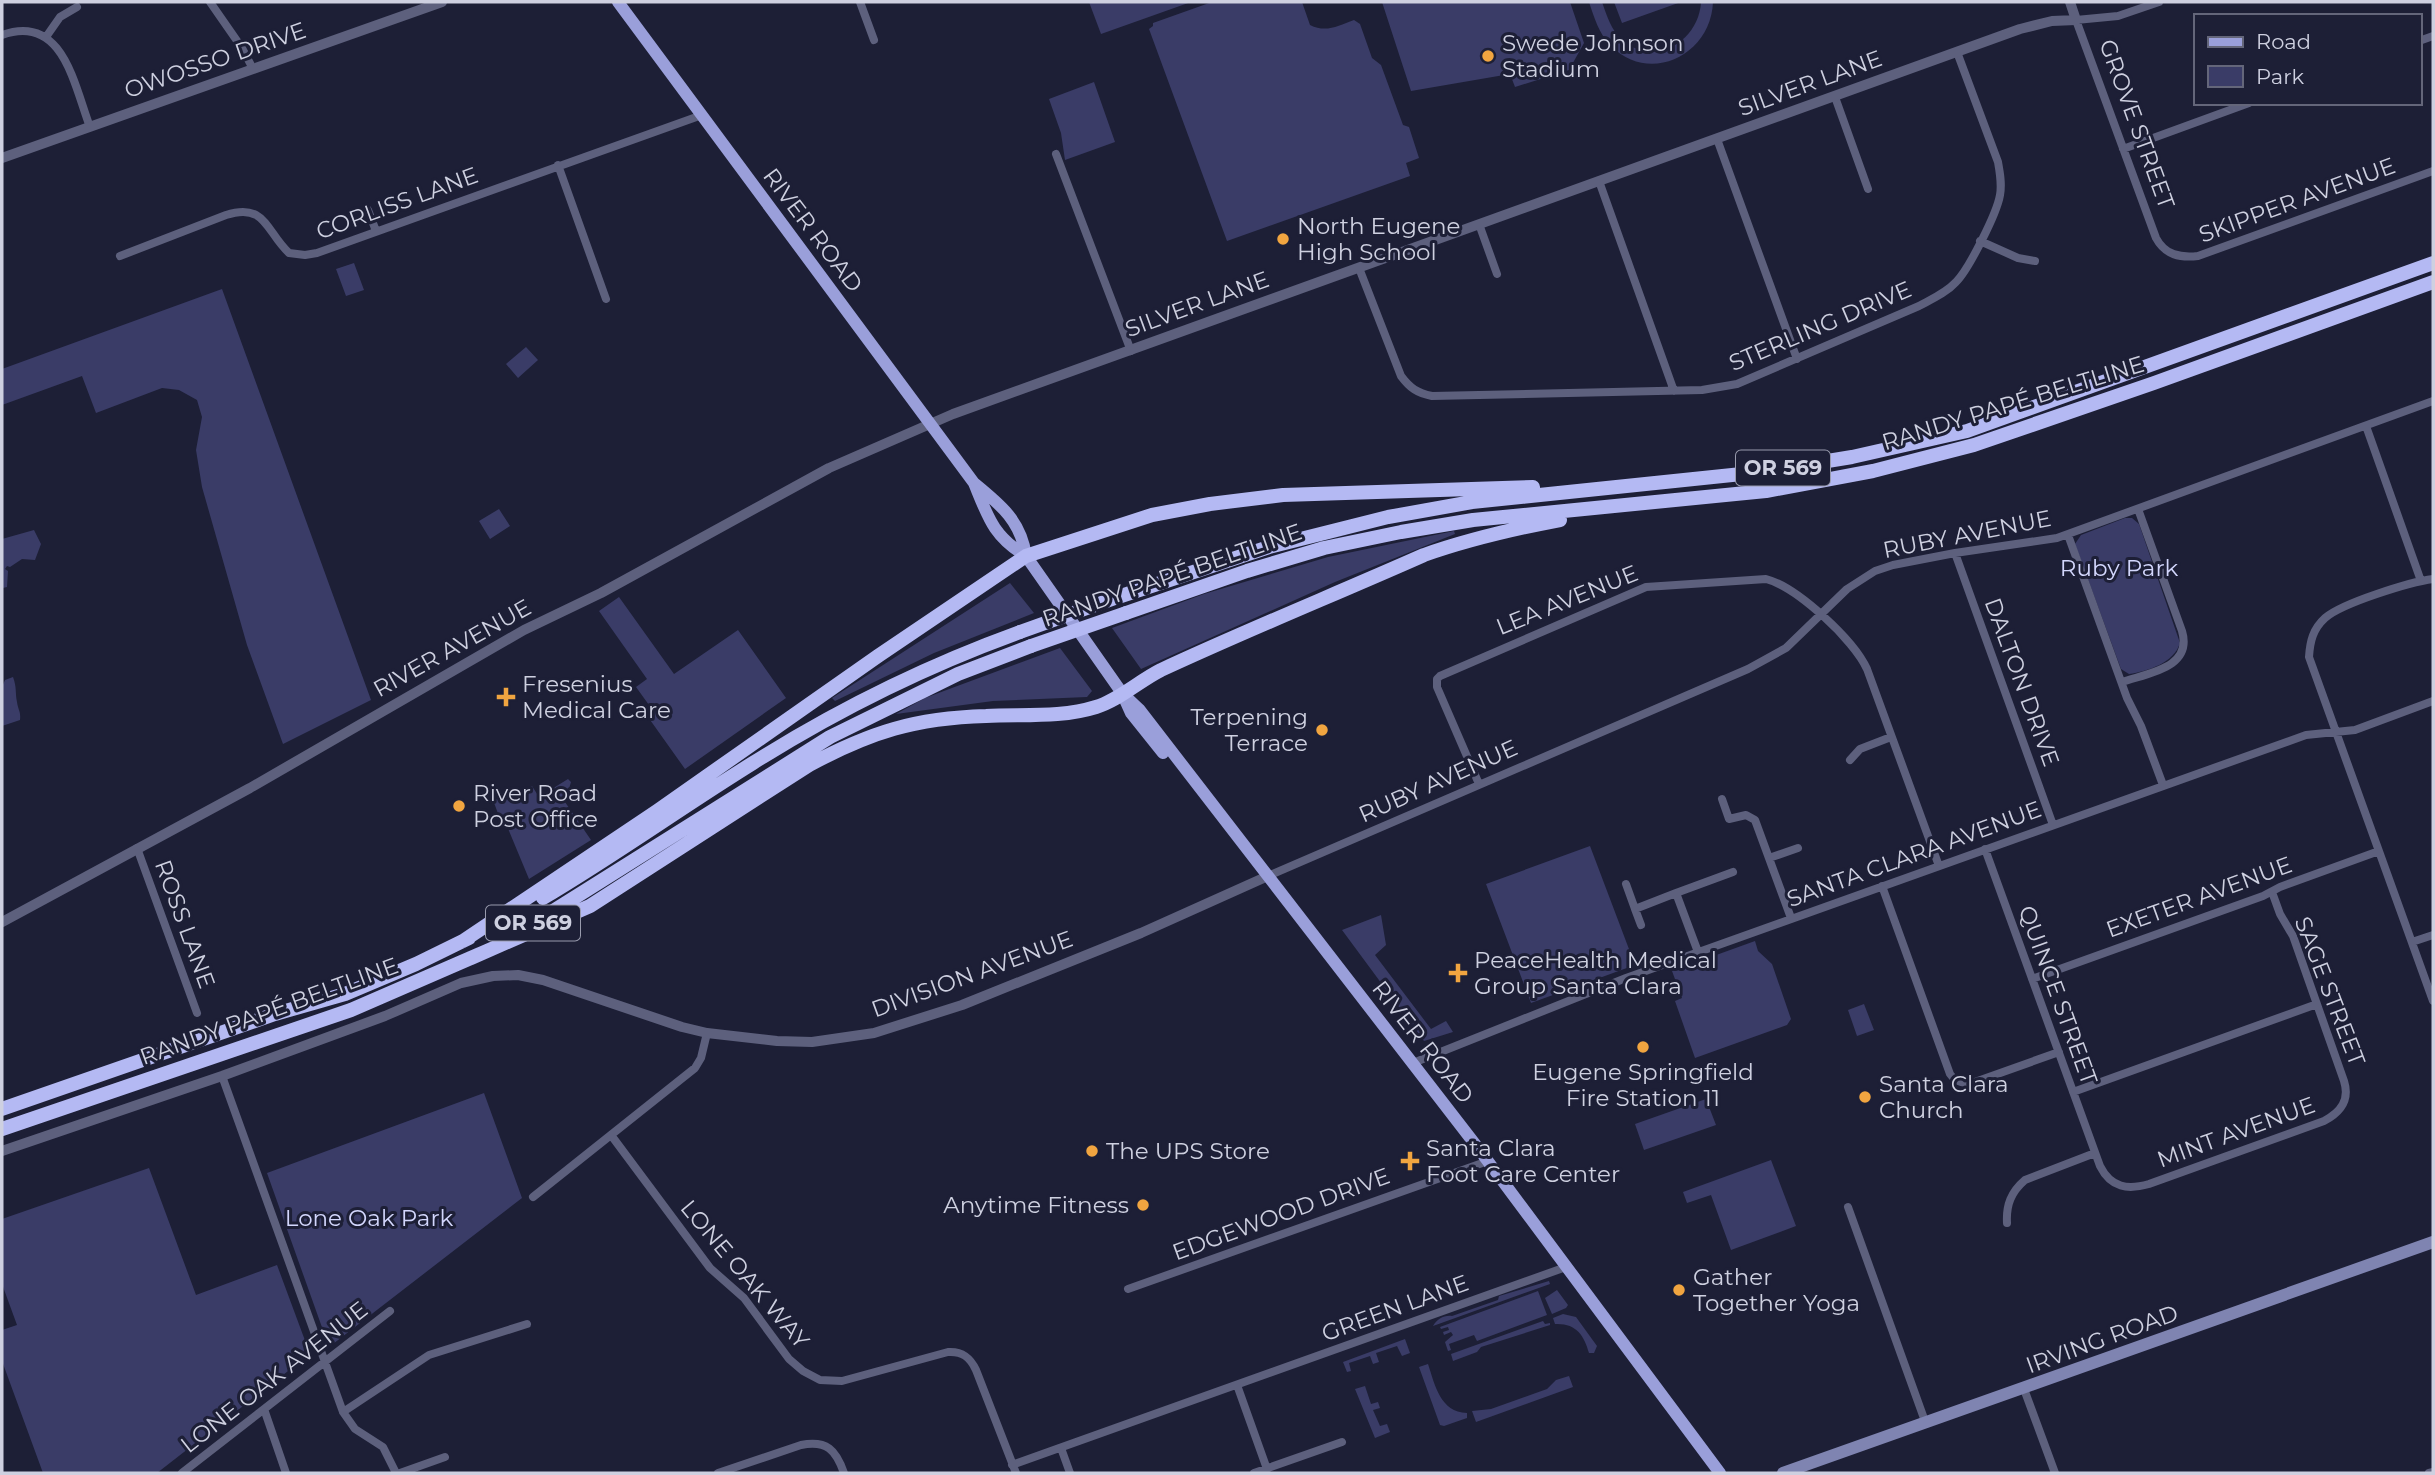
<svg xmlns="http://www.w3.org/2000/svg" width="2435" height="1475" font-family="Montserrat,sans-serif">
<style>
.green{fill:#3a3c67}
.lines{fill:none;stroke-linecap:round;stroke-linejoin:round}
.minor{stroke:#5d607d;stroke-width:8}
.tertiary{stroke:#5d607d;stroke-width:10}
.secondary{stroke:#7f84b1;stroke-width:12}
.primary{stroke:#9a9fda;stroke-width:12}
.motorway{stroke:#b4b9f3;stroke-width:14}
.motorway-bridge{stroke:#b4b9f3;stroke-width:14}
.poi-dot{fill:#f1a540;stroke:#1d1f36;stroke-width:2.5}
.labels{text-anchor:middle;stroke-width:6;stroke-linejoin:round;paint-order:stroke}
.shield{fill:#1d1f36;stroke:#999bad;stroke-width:2}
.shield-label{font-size:21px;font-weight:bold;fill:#ced0e0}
.poi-label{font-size:23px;fill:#ced0e0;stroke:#1d1f36;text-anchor:start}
.street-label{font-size:23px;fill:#ced0e0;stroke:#1d1f36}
.park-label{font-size:23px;fill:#d3d7fd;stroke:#1d1f36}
</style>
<rect width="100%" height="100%" fill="#1d1f36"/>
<path class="green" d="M1089,2H1191L1101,34Z
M1212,2H1302L1310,25C1326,33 1338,26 1354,20L1360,24L1372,58L1381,65L1403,125L1409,127L1419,158L1406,163L1410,176L1227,241L1149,29L1153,26V23Z
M1382,2H1570L1584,43L1569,70L1515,87L1510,74L1411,91Z
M1589,2H1602C1607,16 1611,30 1622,40C1655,68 1699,41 1701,2H1713C1711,55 1650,85 1611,46C1599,34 1594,17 1589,2Z
M1614,2H1681L1622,23Z
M1094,82L1115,142L1065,160L1061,133L1049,99Z
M354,263L364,290L346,296L336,269Z
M222,289L371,700L283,744L247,645L202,487L196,450L202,417L197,400L179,390L162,388L96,413L82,376L2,405V369Z
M526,347L538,360L518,378L506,364Z
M499,509L510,526L490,539L479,521Z
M2125,518H2132L2139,524L2180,643C2174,663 2148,671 2129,674L2121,669L2075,544L2081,535Z
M34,530L41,544L35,560L22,559L10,567L7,566L5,569L8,571L7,587L3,588L2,539Z
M1454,531L1455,534L1335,582L1141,669L1112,628L1204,594L1328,557Z
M1010,583L1034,613L934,653L835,701L832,698Z
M619,597L674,674L738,630L786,698L685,769L648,717L654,712L636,687L647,679L599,611Z
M1060,648L1092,691L1087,697L993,701L896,714L925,698Z
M13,677C17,688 15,692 17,702C18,710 21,711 20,720L2,726V687L5,680Z
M568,779L571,782L565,802L591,840L529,879L507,826L503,827L493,800L532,786L539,797Z
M1590,846L1635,965L1531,1003L1486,884Z
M1381,915L1386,945L1375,955L1431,1029L1446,1021L1453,1032L1424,1041L1342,930Z
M1755,941L1758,951L1772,964L1791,1019L1787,1025L1695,1058L1675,1001L1682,998L1672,971Z
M1864,1004L1874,1030L1857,1036L1848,1010Z
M484,1093L522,1198L329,1347L267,1173Z
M1706,1099L1716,1125L1644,1150L1635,1124Z
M1771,1160L1796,1226L1731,1250L1711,1195L1687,1203L1683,1192Z
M149,1168L196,1295L277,1265L310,1354L157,1473H43L2,1361V1330L17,1325L2,1284V1219Z
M1549,1281L1550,1284L1433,1326C1437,1319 1444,1315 1452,1316L1498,1300L1499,1296Z
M1557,1290L1568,1305L1566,1308L1552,1314L1545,1298Z
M1538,1291L1547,1315L1477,1341L1474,1335L1449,1344L1451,1350L1448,1351L1445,1342L1453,1335L1451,1332L1444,1335L1443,1332L1449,1330L1448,1327L1441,1329L1440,1327Z
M1563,1314L1576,1317L1597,1346L1594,1353H1589C1584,1335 1576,1323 1555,1324L1553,1318Z
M1543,1321L1545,1324L1550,1323V1325L1481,1347L1477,1352L1453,1361L1451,1354Z
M1405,1339L1410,1353L1402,1356L1397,1346L1376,1353L1379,1362L1373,1364L1370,1356L1349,1363L1351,1371L1347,1372L1343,1362Z
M1428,1364C1435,1385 1440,1412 1467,1413V1418L1444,1426L1440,1425L1419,1367Z
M1569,1376L1573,1387L1476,1422L1472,1411L1491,1409L1547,1389L1556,1380Z
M1365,1386L1371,1404L1378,1402L1380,1408L1373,1410L1380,1426L1387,1424L1390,1432L1375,1438L1355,1389Z"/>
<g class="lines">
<path class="minor" d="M210,2L242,48L253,69
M860,2L874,40
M2159,2L2118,16L2076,20L2156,238C2165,255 2180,258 2198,256L2433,171
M2,35C63,13 74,85 90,127
M46,37L60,17L77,7
M2419,41L2433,36
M1835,97L1868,189
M1717,139L1797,359
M2123,149L2249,103
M1056,154L1131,351
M558,165L606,299
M1599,181L1674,391
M368,210L376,231
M1479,224L1497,274
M1980,241L2018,258L2035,261
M120,256L226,215C266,202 266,232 289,253L305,255L317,253L702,115
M1359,268L1401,376C1410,388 1417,393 1432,396L1702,390L1737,384L1919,306C1932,299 1946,293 1956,282C1969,269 1997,213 2000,195C2002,184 2000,173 1998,162L1957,52
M2366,426L2421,581
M2068,535L2127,698L2141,726L2163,785
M1955,553L2053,825
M2433,579C2410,582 2342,603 2325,618C2313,629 2310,641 2309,657L2433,1001
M2122,682C2148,673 2193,668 2182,631L2138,509
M1850,760L1860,749L1891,737
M1479,784L1437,687V679L1440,676L1646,587L1766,579C1797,587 1854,640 1867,669L1939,866
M1722,799L1729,819L1746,815L1755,820L1791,918
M137,848L197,1013
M1985,849L2100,1166C2111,1188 2128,1190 2149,1184L2324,1121C2341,1112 2350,1100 2344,1081L2293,936L2280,914L2272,892
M1769,858L1798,848
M1268,876L1748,669L1786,648L1847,589L1875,571L1893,565L1955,553L2057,538L2433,401
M1626,884L1635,909L1676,893
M1882,886L1950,1074C1955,1082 1962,1084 1972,1083L2059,1052
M1635,909L1641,925
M2412,942L2433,935
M1698,952L1676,893L1733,872
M2032,979L2263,896L2280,887L2379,851
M1413,1063L1626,978L2306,735L2355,730L2433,701
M222,1076L343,1412L355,1429L383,1447L396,1473
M2073,1092L2317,1004
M611,1135L710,1268L744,1298L789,1359L803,1371L820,1380L842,1381L948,1352C962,1351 970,1357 976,1370L1016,1473
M533,1197L695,1068L701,1058L707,1033
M1848,1207L1926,1424
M2007,1223C2006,1205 2011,1192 2025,1180L2095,1153
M1128,1289L1488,1161
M1237,1385L1267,1469
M2024,1389L2055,1473
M264,1409L286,1473
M343,1412L429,1355L527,1324
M1061,1448L1070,1473
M1012,1465L1566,1267
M182,1473L390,1311
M400,1473L445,1457
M718,1473L801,1445C827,1440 836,1450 844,1473
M1254,1473L1342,1442
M2429,1473L2433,1472"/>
<path class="tertiary" d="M2,158L442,2
M2,922L250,788L524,630L601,593L829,468L953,414L2020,29L2052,21L2076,20L2070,2
M2,1151L222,1076L385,1016L461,983L493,976L518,975L543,980L682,1027L707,1033L777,1041L812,1042L874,1033L962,1005L1141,933L1268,876"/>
<path class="secondary" d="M1783,1473L2433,1242"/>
<path class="primary" d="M618,2L974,483C1001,505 1021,521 1026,556
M974,483C988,517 993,536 1026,556L1122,693L1139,709L1478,1148L1720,1473
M1122,693L1131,713L1163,753"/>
<path class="motorway" d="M1115,598L1269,547L1388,517L1472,502L1761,472L1852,457L1967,431L2433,263
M1126,613L1247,571L1324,548L1401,532L1473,520L1766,491L1873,471L1974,445L2154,383L2433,282
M543,898C614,856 682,807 753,763C837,710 926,666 1020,632
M531,925L830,737L958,674L1031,646
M463,941L657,811L878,656L1026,556L1152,515L1210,504L1283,495L1533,487
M471,958L590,906L809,765C871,732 915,718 986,716C1022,714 1061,718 1096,707C1119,700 1139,681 1161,670C1247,630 1336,594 1424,555C1469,539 1513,529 1560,520
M2,1109L275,1014L345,994L416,964L469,938
M2,1129L351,1010L480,954"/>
<path class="motorway-bridge" d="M1020,632L1115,598
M1031,646L1126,613"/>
</g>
<g class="poi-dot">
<circle cx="1488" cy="56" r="7"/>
<circle cx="1283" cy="239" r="7"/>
<path d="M502.5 686.5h7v7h7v7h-7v7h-7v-7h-7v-7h7z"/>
<circle cx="1322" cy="730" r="7"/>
<circle cx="459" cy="806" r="7"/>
<path d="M1454.5 962.5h7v7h7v7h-7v7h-7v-7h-7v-7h7z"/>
<circle cx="1643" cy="1047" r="7"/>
<circle cx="1865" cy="1097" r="7"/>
<circle cx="1092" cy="1151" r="7"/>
<path d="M1406.5 1150.5h7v7h7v7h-7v7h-7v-7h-7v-7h7z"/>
<circle cx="1143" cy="1205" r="7"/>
<circle cx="1679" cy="1290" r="7"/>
</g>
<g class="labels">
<g class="shield">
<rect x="1736" y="450.5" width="94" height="35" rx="5"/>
<rect x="486" y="905.5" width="94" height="35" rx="5"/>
</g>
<g class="shield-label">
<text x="1783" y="475">OR 569</text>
<text x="533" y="930">OR 569</text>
</g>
<g class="poi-label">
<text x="1502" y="51">Swede Johnson<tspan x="1502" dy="26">Stadium</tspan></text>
<text x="1297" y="234">North Eugene<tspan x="1297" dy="26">High School</tspan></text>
<text x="522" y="692">Fresenius<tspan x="522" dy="26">Medical Care</tspan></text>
<text x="1308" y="725" text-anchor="end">Terpening<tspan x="1308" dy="26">Terrace</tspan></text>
<text x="473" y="801">River Road<tspan x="473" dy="26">Post Office</tspan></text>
<text x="1474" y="968">PeaceHealth Medical<tspan x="1474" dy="26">Group Santa Clara</tspan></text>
<text x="1643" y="1080" text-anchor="middle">Eugene Springfield<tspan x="1643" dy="26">Fire Station 11</tspan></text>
<text x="1879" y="1092">Santa Clara<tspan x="1879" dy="26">Church</tspan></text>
<text x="1426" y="1156">Santa Clara<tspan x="1426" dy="26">Foot Care Center</tspan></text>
<text x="1106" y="1159">The UPS Store</text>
<text x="1129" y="1213" text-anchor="end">Anytime Fitness</text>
<text x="1693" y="1285">Gather<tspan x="1693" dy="26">Together Yoga</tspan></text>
</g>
<g class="street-label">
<text transform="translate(215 60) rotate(-19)" y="8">OWOSSO DRIVE</text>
<text transform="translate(1810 83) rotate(-20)" y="8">SILVER LANE</text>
<text transform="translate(2137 124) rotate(70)" y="8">GROVE STREET</text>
<text transform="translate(2297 200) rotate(-20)" y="8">SKIPPER AVENUE</text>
<text transform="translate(397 203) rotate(-20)" y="8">CORLISS LANE</text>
<text transform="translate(813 230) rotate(53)" y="8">RIVER ROAD</text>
<text transform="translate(1197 304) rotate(-20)" y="8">SILVER LANE</text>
<text transform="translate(1820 326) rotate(-23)" y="8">STERLING DRIVE</text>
<text transform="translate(2013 403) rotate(-17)" y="8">RANDY PAPÉ BELTLINE</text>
<text transform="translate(1967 534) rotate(-11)" y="8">RUBY AVENUE</text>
<text transform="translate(1172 575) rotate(-19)" y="8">RANDY PAPÉ BELTLINE</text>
<text transform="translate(1567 600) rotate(-22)" y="8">LEA AVENUE</text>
<text transform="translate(452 648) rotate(-29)" y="8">RIVER AVENUE</text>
<text transform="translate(2022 682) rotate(70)" y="8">DALTON DRIVE</text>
<text transform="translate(1438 781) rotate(-24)" y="8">RUBY AVENUE</text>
<text transform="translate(1914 854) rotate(-20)" y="8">SANTA CLARA AVENUE</text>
<text transform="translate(2199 897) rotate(-20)" y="8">EXETER AVENUE</text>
<text transform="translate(185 924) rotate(70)" y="8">ROSS LANE</text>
<text transform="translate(972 974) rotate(-20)" y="8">DIVISION AVENUE</text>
<text transform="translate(2330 991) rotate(69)" y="8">SAGE STREET</text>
<text transform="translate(2058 995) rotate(70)" y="8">QUINCE STREET</text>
<text transform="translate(269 1011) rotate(-20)" y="8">RANDY PAPÉ BELTLINE</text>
<text transform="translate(1423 1042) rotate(52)" y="8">RIVER ROAD</text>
<text transform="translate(2236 1132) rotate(-20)" y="8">MINT AVENUE</text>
<text transform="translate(1281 1214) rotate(-20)" y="8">EDGEWOOD DRIVE</text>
<text transform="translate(745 1274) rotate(50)" y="8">LONE OAK WAY</text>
<text transform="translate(1395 1308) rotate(-20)" y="8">GREEN LANE</text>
<text transform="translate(2102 1339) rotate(-20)" y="8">IRVING ROAD</text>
<text transform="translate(274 1377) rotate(-38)" y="8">LONE OAK AVENUE</text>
</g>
<g class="park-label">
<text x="2119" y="576">Ruby Park</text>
<text x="369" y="1226">Lone Oak Park</text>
</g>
</g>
<rect width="2435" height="1475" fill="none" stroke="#ced0e0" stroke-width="7"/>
<rect x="2194" y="14" width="228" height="91" fill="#1d1f36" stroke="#64667a" stroke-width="2"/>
<rect x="2208" y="37" width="35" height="10" fill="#9a9fda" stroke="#64667a" stroke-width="2"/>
<text x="2256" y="49" font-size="21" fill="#ced0e0">Road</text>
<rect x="2208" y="66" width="35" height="21" fill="#3a3c67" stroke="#64667a" stroke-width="2"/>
<text x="2256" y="84" font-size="21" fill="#ced0e0">Park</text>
</svg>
